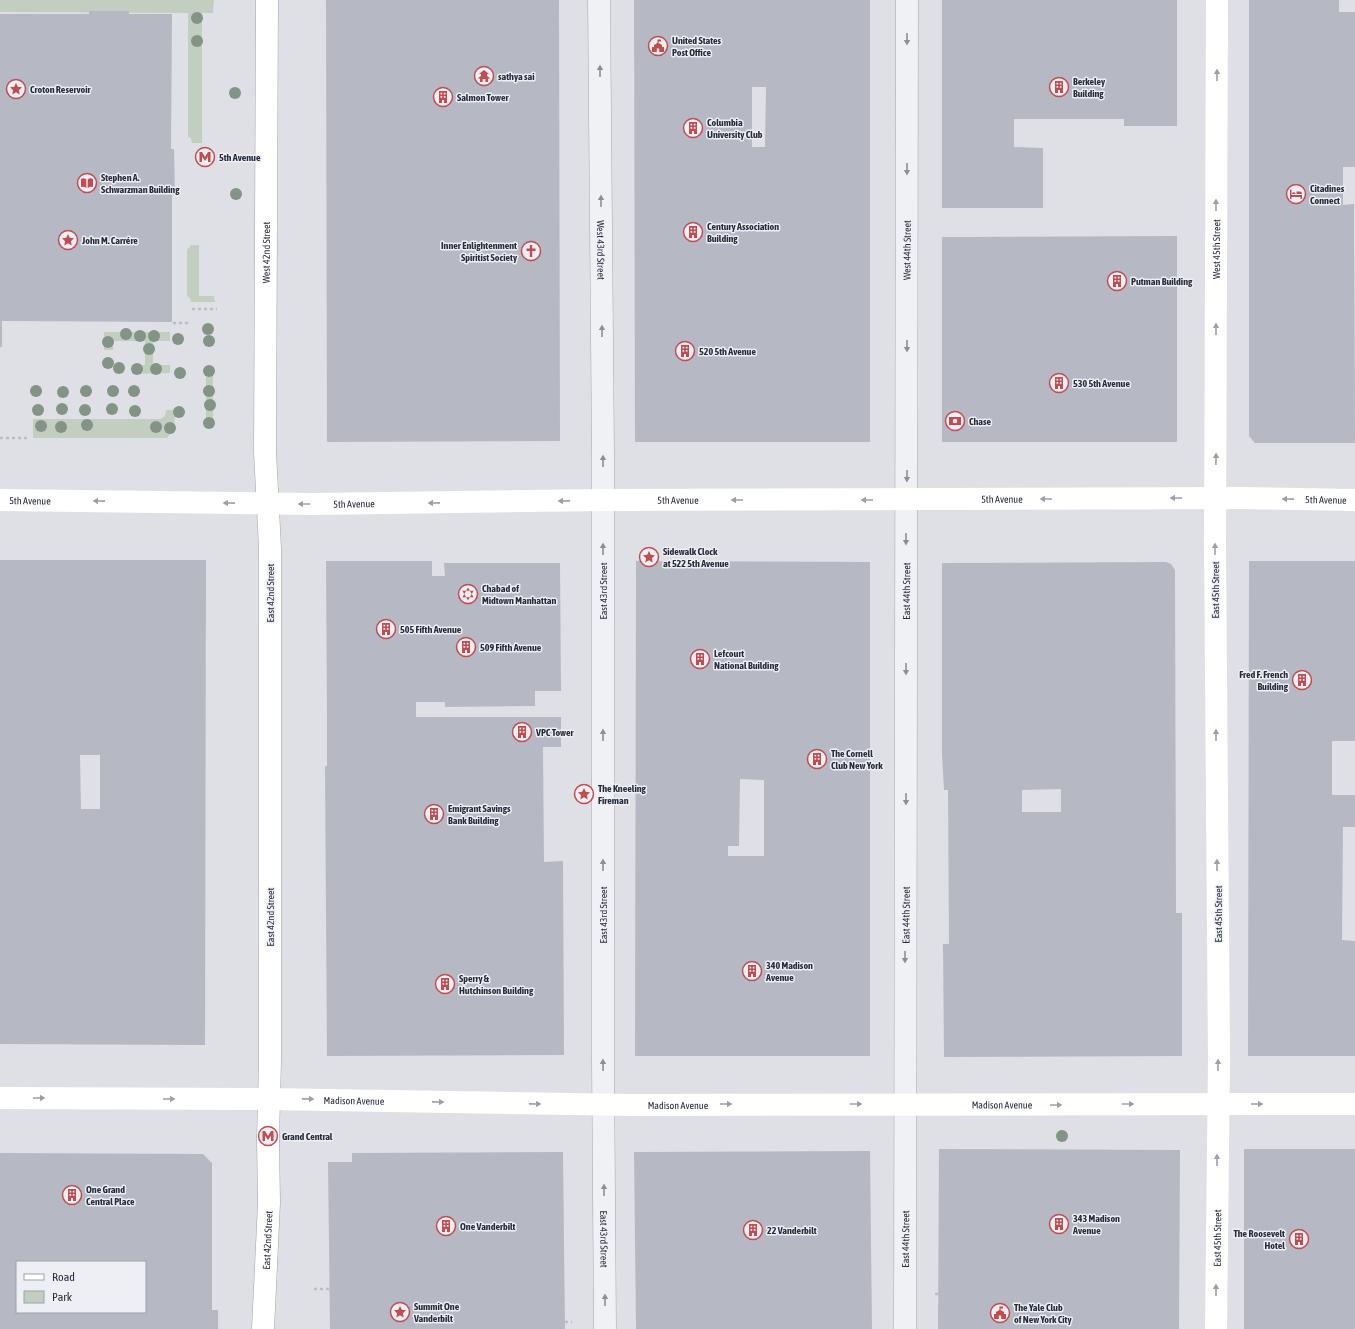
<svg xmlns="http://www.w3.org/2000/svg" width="1355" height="1329" font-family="'Asap Condensed',sans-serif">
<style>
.green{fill:#c2cfc0}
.building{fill:#b6b9c3;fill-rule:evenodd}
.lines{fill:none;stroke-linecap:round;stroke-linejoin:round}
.street-casing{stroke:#a4a7b0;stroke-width:23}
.primary-casing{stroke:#9ea3b1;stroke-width:23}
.path{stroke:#bcbec5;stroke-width:2.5;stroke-dasharray:3 3;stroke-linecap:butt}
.street{stroke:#f0f1f5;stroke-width:22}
.secondary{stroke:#fff;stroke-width:22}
.primary{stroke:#fff;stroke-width:22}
.tree{fill:#839486}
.oneway{fill:#8c8f98}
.oneway2{fill:#9ea0a7}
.labels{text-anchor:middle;stroke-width:3;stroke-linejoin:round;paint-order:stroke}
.poi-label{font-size:10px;font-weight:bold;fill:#282d3c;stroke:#edeff4;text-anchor:start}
.street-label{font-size:10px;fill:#282d3c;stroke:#edeff4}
</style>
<rect width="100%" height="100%" fill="#dee0e6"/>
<path class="green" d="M0,0H214L213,13H202V143H192L191,138L188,137V13L0,12Z
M191,245H199V296H214L215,302H191L190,298L187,296V249L189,248Z
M104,332H170V341H153V365H170V373L132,374V365H145V341H113V350H104Z
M206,367H213V427H206Z
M166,410H175L174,433L170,434L167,438H33V419H161L165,416Z"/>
<path class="building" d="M326,0H559L560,441L327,442Z
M634,0H870V442H635ZM752,87H766L765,147H752Z
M942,0H1177V126H1124V119H1014V147L1043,148V208H942Z
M1249,0H1339V12H1355V167H1343V205L1354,204L1355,443H1255L1249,436Z
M89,11H129V14H172L171,149H174L175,195H172V322L2,321V347H0V14H89Z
M1177,236V442H942V237Z
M0,560H206L205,1045L0,1044ZM80,755H100V809H81Z
M326,561H432V576H445L444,563H560L561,691H535V706L445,707V702H416V717H561V747H543L544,862L563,861L564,1055L327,1056L325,766H327V717Z
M636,561L870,562V1056H635ZM740,779L764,780V856H728V846H739Z
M1249,561H1355V741H1332V795H1355V827H1343L1342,940L1355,941V1056H1248Z
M1166,562L1171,564L1175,570L1176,913H1182V1056L944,1057L943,944H949L948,790H944L942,755V563ZM1061,789V812H1022V790Z
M939,1149L1180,1150L1179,1329H938Z
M1244,1149H1355V1329H1244Z
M870,1151L872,1329H636L634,1152Z
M563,1152L565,1329H330L328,1162H352V1153Z
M0,1153L203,1154L212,1163V1310H218V1329H0ZM17,1262H145V1312H17Z"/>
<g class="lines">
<defs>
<g id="street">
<path id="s1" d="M599,0L603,452V1062L605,1329"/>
<path id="s2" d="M905,1329L907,0"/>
</g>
<g id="primary">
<path id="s6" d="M263,1329L269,1203L268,1139L270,1061V548L265,452L267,0"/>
</g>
</defs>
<use href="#street" class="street-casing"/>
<use href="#primary" class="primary-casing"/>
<path class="path" d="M192,309H217
M173,323H190
M0,438H30
M314,1289H330
M935,1294H939
M565,1322H572"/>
<use href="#street" class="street"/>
<g class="secondary">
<path id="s3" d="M0,500L315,504L603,500L1242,498L1355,500"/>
<path id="s4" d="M0,1098L269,1099L633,1105L1355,1104"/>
<path id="s5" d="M1216,1329L1219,1060L1215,545L1217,0"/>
</g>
<use href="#primary" class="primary"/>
</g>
<g class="tree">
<circle cx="197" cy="18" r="6"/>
<circle cx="197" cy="41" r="6"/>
<circle cx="235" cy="93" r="6"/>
<circle cx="236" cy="194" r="6"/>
<circle cx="208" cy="329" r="6"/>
<circle cx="126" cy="334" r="6"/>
<circle cx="140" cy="336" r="6"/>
<circle cx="154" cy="336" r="6"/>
<circle cx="178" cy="339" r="6"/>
<circle cx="209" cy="341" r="6"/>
<circle cx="108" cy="342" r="6"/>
<circle cx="149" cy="349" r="6"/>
<circle cx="108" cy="363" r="6"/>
<circle cx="119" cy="368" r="6"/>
<circle cx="137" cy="369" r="6"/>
<circle cx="156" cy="369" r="6"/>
<circle cx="209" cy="371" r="6"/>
<circle cx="180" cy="373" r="6"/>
<circle cx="36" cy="391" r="6"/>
<circle cx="86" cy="391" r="6"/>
<circle cx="113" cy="391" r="6"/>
<circle cx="134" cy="391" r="6"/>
<circle cx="209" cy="391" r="6"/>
<circle cx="63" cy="392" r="6"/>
<circle cx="210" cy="405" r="6"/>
<circle cx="62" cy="409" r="6"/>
<circle cx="112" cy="409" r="6"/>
<circle cx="38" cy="410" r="6"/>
<circle cx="85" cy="410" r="6"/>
<circle cx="135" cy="411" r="6"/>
<circle cx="179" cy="412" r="6"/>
<circle cx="209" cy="423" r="6"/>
<circle cx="87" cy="425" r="6"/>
<circle cx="41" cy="426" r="6"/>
<circle cx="61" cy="427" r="6"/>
<circle cx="156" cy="427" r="6"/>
<circle cx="170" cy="428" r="6"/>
<circle cx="1062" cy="1136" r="6"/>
</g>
<defs><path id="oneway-solid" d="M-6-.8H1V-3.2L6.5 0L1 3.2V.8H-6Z"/></defs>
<g class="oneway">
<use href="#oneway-solid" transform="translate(907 39) rotate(90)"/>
<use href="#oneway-solid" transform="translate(600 71) rotate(-90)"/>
<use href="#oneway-solid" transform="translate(907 169) rotate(90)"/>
<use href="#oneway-solid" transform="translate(601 201) rotate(-90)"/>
<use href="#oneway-solid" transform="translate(602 331) rotate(-90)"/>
<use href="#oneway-solid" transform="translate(907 346) rotate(90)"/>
<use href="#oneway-solid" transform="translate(603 461) rotate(-90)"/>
<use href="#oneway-solid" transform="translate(907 476) rotate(91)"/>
<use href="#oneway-solid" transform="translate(906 539) rotate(90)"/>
<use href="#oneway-solid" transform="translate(603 549) rotate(-90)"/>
<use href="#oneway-solid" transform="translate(906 669) rotate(90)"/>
<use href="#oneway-solid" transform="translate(603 735) rotate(-90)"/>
<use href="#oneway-solid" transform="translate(906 799) rotate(90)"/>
<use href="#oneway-solid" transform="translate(603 865) rotate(-90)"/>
<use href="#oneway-solid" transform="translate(905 957) rotate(90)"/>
<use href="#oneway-solid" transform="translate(603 1065) rotate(-91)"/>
<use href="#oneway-solid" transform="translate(604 1190) rotate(-90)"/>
<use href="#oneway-solid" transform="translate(605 1300) rotate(-90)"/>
</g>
<g class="oneway2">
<use href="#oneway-solid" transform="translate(1217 75) rotate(-90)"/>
<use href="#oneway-solid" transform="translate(1216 205) rotate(-90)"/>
<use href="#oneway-solid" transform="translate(1216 329) rotate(-90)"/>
<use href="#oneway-solid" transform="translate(1216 459) rotate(-89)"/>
<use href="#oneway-solid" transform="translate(1176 498) rotate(180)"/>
<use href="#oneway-solid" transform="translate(1046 499) rotate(180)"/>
<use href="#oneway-solid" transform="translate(1288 499) rotate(-179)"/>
<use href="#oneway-solid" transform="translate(737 500) rotate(-180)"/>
<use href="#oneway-solid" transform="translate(867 500) rotate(180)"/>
<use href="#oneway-solid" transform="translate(99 501) rotate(-179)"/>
<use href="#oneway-solid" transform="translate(564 501) rotate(179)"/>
<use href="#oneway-solid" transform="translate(229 503) rotate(-179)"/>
<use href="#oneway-solid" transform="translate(434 503) rotate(179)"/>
<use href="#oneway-solid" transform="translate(304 504) rotate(-180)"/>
<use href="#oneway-solid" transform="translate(1215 549) rotate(-90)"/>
<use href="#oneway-solid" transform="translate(1216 735) rotate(-90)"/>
<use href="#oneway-solid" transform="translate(1217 865) rotate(-90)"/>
<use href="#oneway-solid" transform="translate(1218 1065) rotate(-89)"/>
<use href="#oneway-solid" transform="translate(39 1098)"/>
<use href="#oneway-solid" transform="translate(169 1099)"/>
<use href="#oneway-solid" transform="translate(308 1099) rotate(1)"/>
<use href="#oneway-solid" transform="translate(438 1102) rotate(1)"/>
<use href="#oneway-solid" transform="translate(535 1104) rotate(1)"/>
<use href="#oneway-solid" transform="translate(726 1104)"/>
<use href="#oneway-solid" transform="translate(856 1104)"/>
<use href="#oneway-solid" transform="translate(1128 1104)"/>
<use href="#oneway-solid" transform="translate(1257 1104)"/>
<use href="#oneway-solid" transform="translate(1056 1105)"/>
<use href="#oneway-solid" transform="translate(1217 1160) rotate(-90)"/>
<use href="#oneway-solid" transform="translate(1216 1290) rotate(-90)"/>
</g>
<defs>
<symbol id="civic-ring" viewBox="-11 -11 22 22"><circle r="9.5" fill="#edeff4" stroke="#c34c4f" stroke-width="1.5"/><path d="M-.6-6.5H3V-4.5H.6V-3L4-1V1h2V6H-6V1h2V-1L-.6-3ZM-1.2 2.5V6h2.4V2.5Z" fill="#c34c4f"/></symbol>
<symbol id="temple-ring" viewBox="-11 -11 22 22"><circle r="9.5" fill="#edeff4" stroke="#c34c4f" stroke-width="1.5"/><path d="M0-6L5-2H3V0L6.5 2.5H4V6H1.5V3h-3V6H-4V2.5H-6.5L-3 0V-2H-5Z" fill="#c34c4f"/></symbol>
<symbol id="building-ring" viewBox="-11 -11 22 22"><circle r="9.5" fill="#edeff4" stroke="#c34c4f" stroke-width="1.5"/><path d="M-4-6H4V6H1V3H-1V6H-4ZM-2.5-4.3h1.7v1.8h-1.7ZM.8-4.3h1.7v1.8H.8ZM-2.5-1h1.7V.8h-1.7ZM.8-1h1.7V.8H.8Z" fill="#c34c4f"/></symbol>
<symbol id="sight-ring" viewBox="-11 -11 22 22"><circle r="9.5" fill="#edeff4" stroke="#c34c4f" stroke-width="1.5"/><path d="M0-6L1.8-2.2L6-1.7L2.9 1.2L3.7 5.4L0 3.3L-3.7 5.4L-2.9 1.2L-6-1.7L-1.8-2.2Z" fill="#c34c4f"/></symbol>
<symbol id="metro-ring" viewBox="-11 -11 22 22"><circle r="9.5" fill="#edeff4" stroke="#c34c4f" stroke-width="1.5"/><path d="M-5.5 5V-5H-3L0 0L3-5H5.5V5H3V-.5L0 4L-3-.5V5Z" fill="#c34c4f"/></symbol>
<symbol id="library-ring" viewBox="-11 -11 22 22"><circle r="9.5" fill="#edeff4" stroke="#c34c4f" stroke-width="1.5"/><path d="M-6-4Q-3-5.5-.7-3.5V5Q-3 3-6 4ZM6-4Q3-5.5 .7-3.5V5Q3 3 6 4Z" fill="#c34c4f"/></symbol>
<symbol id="hotel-ring" viewBox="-11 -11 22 22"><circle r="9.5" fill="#edeff4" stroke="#c34c4f" stroke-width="1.5"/><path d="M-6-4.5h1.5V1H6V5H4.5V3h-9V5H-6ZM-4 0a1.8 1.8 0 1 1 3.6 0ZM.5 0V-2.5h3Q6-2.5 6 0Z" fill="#c34c4f"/></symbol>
<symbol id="church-ring" viewBox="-11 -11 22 22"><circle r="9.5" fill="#edeff4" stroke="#c34c4f" stroke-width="1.5"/><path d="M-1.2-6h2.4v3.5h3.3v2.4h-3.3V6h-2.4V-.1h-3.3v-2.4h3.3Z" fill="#c34c4f"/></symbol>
<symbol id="bank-ring" viewBox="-11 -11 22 22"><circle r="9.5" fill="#edeff4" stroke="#c34c4f" stroke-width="1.5"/><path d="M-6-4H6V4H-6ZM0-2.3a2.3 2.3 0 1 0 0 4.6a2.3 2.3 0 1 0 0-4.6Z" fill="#c34c4f"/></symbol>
<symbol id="synagogue-ring" viewBox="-11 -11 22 22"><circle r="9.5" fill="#edeff4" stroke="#c34c4f" stroke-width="1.5"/><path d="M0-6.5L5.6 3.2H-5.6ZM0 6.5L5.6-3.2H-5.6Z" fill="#c34c4f"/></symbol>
</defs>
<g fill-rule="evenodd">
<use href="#civic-ring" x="647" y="35" width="22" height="22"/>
<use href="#temple-ring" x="473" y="65" width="22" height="22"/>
<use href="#building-ring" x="1048" y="76" width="22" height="22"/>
<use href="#sight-ring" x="5" y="78" width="22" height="22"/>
<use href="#building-ring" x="432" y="86" width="22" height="22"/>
<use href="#building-ring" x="682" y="117" width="22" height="22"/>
<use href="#metro-ring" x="194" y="146" width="22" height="22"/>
<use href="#library-ring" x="76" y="172" width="22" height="22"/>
<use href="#hotel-ring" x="1285" y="183" width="22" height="22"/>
<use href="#building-ring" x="682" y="221" width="22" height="22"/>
<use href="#sight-ring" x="57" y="229" width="22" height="22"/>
<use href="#church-ring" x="520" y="240" width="22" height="22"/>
<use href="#building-ring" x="1106" y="270" width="22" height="22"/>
<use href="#building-ring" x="674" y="340" width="22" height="22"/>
<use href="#building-ring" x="1048" y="372" width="22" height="22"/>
<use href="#bank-ring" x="944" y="410" width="22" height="22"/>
<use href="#sight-ring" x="638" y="546" width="22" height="22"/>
<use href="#synagogue-ring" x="457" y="583" width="22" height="22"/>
<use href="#building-ring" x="375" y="618" width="22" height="22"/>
<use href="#building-ring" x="455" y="636" width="22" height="22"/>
<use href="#building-ring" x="689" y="648" width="22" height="22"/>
<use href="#building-ring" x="1291" y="669" width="22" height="22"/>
<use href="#building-ring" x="511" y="721" width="22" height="22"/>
<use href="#building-ring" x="806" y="748" width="22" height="22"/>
<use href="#sight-ring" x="573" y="783" width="22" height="22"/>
<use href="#building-ring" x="423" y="803" width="22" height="22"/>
<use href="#building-ring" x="741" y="960" width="22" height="22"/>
<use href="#building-ring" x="434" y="973" width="22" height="22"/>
<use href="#metro-ring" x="257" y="1125" width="22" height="22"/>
<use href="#building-ring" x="61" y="1184" width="22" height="22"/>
<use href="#building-ring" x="1048" y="1213" width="22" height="22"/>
<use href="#building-ring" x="435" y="1215" width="22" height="22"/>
<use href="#building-ring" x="742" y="1219" width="22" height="22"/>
<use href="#building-ring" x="1288" y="1228" width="22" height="22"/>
<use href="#sight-ring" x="389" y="1301" width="22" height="22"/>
<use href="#civic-ring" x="989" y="1302" width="22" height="22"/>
</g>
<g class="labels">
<g class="poi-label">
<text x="672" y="44">United States<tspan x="672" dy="12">Post Office</tspan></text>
<text x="498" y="80">sathya sai</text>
<text x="1073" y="85">Berkeley<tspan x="1073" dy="12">Building</tspan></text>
<text x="30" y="93">Croton Reservoir</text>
<text x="457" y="101">Salmon Tower</text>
<text x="707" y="126">Columbia<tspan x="707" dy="12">University Club</tspan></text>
<text x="219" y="161">5th Avenue</text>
<text x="101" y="181">Stephen A.<tspan x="101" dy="12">Schwarzman Building</tspan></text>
<text x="1310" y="192">Citadines<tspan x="1310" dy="12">Connect</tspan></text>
<text x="707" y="230">Century Association<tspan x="707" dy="12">Building</tspan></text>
<text x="82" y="244">John M. Carrére</text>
<text x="517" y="249" text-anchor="end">Inner Enlightenment<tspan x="517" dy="12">Spiritist Society</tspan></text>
<text x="1131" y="285">Putman Building</text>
<text x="699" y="355">520 5th Avenue</text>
<text x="1073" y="387">530 5th Avenue</text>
<text x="969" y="425">Chase</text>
<text x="663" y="555">Sidewalk Clock<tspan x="663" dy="12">at 522 5th Avenue</tspan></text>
<text x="482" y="592">Chabad of<tspan x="482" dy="12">Midtown Manhattan</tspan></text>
<text x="400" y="633">505 Fifth Avenue</text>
<text x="480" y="651">509 Fifth Avenue</text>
<text x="714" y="657">Lefcourt<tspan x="714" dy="12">National Building</tspan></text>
<text x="1288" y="678" text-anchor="end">Fred F. French<tspan x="1288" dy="12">Building</tspan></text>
<text x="536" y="736">VPC Tower</text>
<text x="831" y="757">The Cornell<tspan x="831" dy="12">Club New York</tspan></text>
<text x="598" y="792">The Kneeling<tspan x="598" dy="12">Fireman</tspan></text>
<text x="448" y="812">Emigrant Savings<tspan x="448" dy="12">Bank Building</tspan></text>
<text x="766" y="969">340 Madison<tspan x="766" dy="12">Avenue</tspan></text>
<text x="459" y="982">Sperry &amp;<tspan x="459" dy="12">Hutchinson Building</tspan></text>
<text x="282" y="1140">Grand Central</text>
<text x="86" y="1193">One Grand<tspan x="86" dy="12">Central Place</tspan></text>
<text x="1073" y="1222">343 Madison<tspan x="1073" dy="12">Avenue</tspan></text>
<text x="460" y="1230">One Vanderbilt</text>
<text x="767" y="1234">22 Vanderbilt</text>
<text x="1285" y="1237" text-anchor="end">The Roosevelt<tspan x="1285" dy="12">Hotel</tspan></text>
<text x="414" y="1310">Summit One<tspan x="414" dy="12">Vanderbilt</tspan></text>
<text x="1014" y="1311">The Yale Club<tspan x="1014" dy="12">of New York City</tspan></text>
</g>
<g class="street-label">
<text dy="4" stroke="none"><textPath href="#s5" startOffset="1080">West 45th Street</textPath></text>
<text dy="4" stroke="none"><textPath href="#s1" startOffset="250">West 43rd Street</textPath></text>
<text dy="4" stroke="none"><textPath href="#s2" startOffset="1079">West 44th Street</textPath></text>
<text dy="4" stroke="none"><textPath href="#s6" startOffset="1077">West 42nd Street</textPath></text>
<text dy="4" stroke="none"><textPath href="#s3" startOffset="1002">5th Avenue</textPath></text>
<text dy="4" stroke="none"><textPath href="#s3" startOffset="1326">5th Avenue</textPath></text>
<text dy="4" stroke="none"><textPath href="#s3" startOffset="30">5th Avenue</textPath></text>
<text dy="4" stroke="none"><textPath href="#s3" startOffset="678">5th Avenue</textPath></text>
<text dy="4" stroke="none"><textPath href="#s3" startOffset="354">5th Avenue</textPath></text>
<text transform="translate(1215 590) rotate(-90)" y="4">East 45th Street</text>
<text transform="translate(603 591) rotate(-90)" y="4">East 43rd Street</text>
<text dy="4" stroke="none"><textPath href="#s2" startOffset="738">East 44th Street</textPath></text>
<text transform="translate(270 593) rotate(-90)" y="4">East 42nd Street</text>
<text transform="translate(1218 914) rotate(-90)" y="4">East 45th Street</text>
<text transform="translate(603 915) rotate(-90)" y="4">East 43rd Street</text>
<text dy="4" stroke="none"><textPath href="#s2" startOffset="414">East 44th Street</textPath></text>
<text transform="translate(270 917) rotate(-90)" y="4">East 42nd Street</text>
<text dy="4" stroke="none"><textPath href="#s4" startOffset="354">Madison Avenue</textPath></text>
<text dy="4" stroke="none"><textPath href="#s4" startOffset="678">Madison Avenue</textPath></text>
<text dy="4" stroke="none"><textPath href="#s4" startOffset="1002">Madison Avenue</textPath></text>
<text dy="4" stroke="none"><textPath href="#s5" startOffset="91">East 45th Street</textPath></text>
<text dy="4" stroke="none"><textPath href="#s1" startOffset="1239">East 43rd Street</textPath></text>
<text dy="4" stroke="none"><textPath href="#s2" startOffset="90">East 44th Street</textPath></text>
<text dy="4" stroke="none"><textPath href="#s6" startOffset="89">East 42nd Street</textPath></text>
</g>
</g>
<rect x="16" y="1261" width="130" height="52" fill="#edeff4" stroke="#9ea1aa"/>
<rect x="24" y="1274" width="20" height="6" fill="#ffffff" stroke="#9ea1aa"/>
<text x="52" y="1281" font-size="12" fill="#282d3c">Road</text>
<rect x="24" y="1291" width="20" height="12" fill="#c2cfc0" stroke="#9ea1aa"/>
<text x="52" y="1301" font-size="12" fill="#282d3c">Park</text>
</svg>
